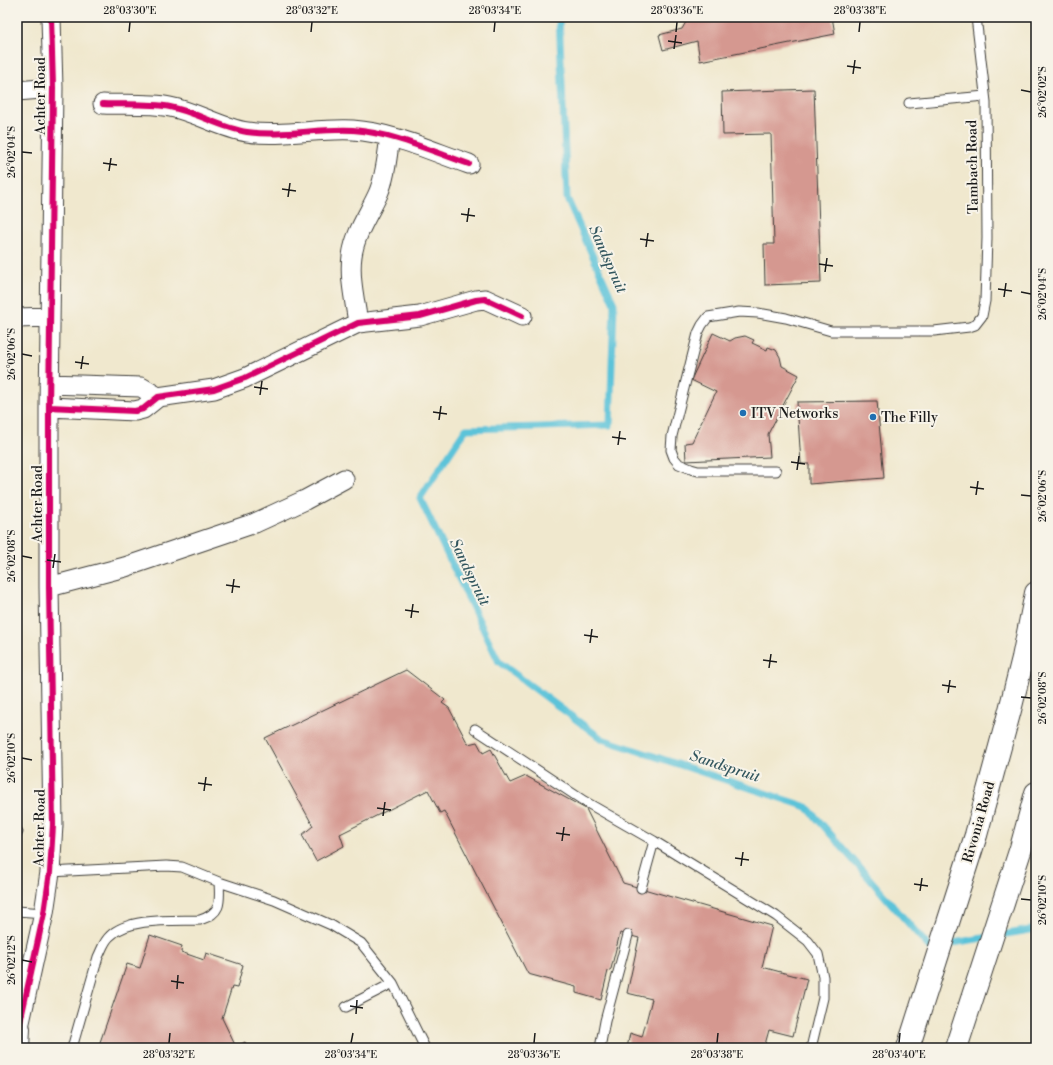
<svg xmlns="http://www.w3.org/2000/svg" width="1053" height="1065" font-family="'Libre Bodoni',serif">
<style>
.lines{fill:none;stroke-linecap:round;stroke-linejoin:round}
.stream{stroke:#5cc3d9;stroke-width:7}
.building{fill:#d59890}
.lane-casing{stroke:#3c3b37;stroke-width:11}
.street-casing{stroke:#3c3b37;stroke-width:21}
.secondary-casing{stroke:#3c3b37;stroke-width:24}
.lane{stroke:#fff;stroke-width:9}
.street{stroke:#fff;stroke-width:19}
.secondary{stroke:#fff;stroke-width:22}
.cycleway-casing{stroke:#f7f3e8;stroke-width:8}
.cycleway{stroke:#d6006c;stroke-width:6}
.ticks{fill:none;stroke:#1c1c1c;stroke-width:1.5}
.poi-dot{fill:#1f6fb2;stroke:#f7f3e8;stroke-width:1.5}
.labels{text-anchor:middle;stroke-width:4;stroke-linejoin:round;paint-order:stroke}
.street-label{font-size:14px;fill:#1c1c1c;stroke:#f7f3e8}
.poi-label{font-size:14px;fill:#1c1c1c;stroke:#f7f3e8;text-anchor:start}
.water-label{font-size:15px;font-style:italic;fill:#32565e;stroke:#f7f3e8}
.neatline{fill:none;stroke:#1c1c1c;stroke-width:1.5}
.ticks-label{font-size:10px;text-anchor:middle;fill:#1c1c1c}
</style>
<rect width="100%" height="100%" fill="#f7f3e8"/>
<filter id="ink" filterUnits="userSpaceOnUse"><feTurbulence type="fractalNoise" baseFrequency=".025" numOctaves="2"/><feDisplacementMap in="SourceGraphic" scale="8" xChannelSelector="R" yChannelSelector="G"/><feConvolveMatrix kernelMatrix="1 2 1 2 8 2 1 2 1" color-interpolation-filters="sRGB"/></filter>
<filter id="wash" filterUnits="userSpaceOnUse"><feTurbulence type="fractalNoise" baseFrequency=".012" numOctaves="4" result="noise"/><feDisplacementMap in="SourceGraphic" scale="16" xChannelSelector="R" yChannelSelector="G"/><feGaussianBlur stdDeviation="0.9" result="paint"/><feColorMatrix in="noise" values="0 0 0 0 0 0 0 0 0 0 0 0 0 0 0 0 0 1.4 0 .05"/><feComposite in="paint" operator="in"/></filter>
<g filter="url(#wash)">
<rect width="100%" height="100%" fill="#f0e8ce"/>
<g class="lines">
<path class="stream" d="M559,17L567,198L614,304L610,425L466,429L420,498L499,662L602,739L807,807L929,947L1036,929"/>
</g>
<g id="blocks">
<path class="building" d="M682,17H832L835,34L700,61L697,41L663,50L659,35L682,29L686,22Z
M814,89L821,283L765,285L764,244H774L771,134L723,135L722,92Z
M713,333L730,341L735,338L745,336L754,340L752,343L767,350L768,347L776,350L780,357L782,366L799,375L768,434L770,457L686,461L685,443L692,442L716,392L691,380Z
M877,401L884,478L809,484V464H801L797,402Z
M406,670L445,700L442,703L449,708L468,744L477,742L483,753L491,749L510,783L526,776L586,809L623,883L772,926L762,967L807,979L793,1036L769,1030L764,1048H627L630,1033L642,1037L652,999L627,993L639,938L620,933L611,969L608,971L601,1000L576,993V987L528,974L444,811L440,813L428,790L340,834L344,846L316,861L302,835L313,826L265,738Z
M150,935L182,946L181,952L204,960L206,953L243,965L237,988L232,987L222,1018L236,1047L245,1042L248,1048H98L127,964L140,968Z"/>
</g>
</g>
<g filter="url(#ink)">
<use href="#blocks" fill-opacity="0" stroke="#3c3b37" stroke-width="1"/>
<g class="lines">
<defs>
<path id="lane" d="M909,103L985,96
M776,471H698L691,469L679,464L674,458L671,450L672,436L698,333L702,325L708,317L739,312L758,313L786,318L831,331H934L969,327L975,325L982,316L985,301L987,238L986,102L976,17
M475,729L584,801L654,841L641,888
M17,832H18
M654,841L776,916L808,941L818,954L823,977V998L811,1048
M50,872L166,866L182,867L219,882L274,900L331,925L361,943L393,983L425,1048
M17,911L44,913
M346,1007L393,983
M72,1048L98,957C102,949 104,941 110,936C129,917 175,921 200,920C222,913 220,902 219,882
M600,1048L605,1021L628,935"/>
<path id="street" d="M17,91L53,88
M103,104C124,105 150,103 170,107C197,112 220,128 247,132C282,137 318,128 353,130C393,133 431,151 469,164
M17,318L50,317
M358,323C355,301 349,277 352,256C355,233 369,214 378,194C386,176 387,156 390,137
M49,384L141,387L158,397
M49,407L135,411L143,409L158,397L214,389L245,378L358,323L420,316L476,300L485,299L522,316
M49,587L125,567L255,523L305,500L344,479
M17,1036L44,913L50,872L53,825L49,587V407L53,88L51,17"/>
<path id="secondary" d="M18,1048L19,1029
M908,1048L976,835L1010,710L1023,658L1036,593
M956,1048L1021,848L1036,793"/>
</defs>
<use href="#lane" class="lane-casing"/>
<use href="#street" class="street-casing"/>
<use href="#secondary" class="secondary-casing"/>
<use href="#lane" class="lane"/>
<use href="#street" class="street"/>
<use href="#secondary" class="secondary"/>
<defs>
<path id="cycleway" d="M103,104C124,105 150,103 170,107C197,112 220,128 247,132C282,137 318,128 353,130C393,133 431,151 469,164
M49,407L135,411L143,409L158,397L214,389L245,378L358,323L420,316L476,300L485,299L522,316
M17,1036L44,913L50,872L53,825L49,587V407L53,88L51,17"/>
</defs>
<use href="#cycleway" class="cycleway-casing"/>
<use href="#cycleway" class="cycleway"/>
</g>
</g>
<path class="ticks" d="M129,32L130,22M311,32L312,22M494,32L495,22M676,32L677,22M859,32L860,22M668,41L682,43M674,49L676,35M847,66L861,68M853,74L855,60M1021,90L1031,92M22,152L32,153M103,163L117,165M109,171L111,158M282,189L296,191M288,197L290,183M461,214L475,216M467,222L469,208M640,239L654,241M646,247L648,233M819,264L833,266M825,272L827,258M998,289L1012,291M1021,292L1031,294M1004,297L1006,283M22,354L32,356M75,362L89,364M81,369L83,356M254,387L268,389M260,395L262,381M433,412L447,414M439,420L441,406M612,437L626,439M618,445L620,431M791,462L805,464M797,470L799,456M970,487L984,489M976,495L978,481M1021,495L1031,496M22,556L32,558M47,560L61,562M53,568L55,554M226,585L240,587M232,593L234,579M405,610L419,612M411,618L413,604M584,635L598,637M590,643L592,629M763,660L777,662M769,668L771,654M942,685L956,687M948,693L950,680M1021,697L1031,698M22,758L32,760M198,783L212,785M204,791L206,777M377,808L391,810M383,816L385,802M556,833L570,835M562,841L564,827M735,858L749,860M741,866L743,852M914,884L928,886M920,891L922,878M1021,899L1031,900M22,960L32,962M171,981L184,983M177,989L178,975M350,1006L363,1008M356,1014L357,1000M169,1043L170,1033M351,1043L353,1033M534,1043L535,1033M717,1043L718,1033M899,1043L900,1033"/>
<g class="poi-dot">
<circle cx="743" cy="413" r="4"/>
<circle cx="873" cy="417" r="4"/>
</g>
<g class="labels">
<g class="street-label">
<text transform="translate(40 96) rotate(-90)" y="5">Achter Road</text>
<text transform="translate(972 167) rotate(-91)" y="5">Tambach Road</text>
<text transform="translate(37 504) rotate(-90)" y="5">Achter Road</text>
<text transform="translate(978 822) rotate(-74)" y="5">Rivonia Road</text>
<text transform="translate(39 828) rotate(-89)" y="5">Achter Road</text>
</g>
<g class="poi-label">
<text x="751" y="418">ITV Networks</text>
<text x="881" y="422">The Filly</text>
</g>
<g class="water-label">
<text transform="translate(608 259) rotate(66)" y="5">Sandspruit</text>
<text transform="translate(470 572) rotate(64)" y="5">Sandspruit</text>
<text transform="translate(725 766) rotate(18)" y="5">Sandspruit</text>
</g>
</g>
<rect width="1053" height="1065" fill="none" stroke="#f7f3e8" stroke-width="44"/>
<rect x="22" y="22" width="1009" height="1021" class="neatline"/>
<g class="ticks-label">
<text x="130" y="14">28°03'30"E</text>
<text x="312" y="14">28°03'32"E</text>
<text x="495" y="14">28°03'34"E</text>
<text x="677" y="14">28°03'36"E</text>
<text x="860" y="14">28°03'38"E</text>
<text transform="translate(1042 92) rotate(-90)" y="4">26°02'02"S</text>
<text transform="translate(11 152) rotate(-90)" y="4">26°02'04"S</text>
<text transform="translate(1042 294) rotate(-90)" y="4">26°02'04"S</text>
<text transform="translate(11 354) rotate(-90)" y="4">26°02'06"S</text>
<text transform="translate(1042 496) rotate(-90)" y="4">26°02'06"S</text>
<text transform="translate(11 556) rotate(-90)" y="4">26°02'08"S</text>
<text transform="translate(1042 698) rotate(-90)" y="4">26°02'08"S</text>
<text transform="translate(11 758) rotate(-90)" y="4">26°02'10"S</text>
<text transform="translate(1042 900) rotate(-90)" y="4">26°02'10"S</text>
<text transform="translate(11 960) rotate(-90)" y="4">26°02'12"S</text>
<text x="169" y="1058">28°03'32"E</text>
<text x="351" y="1058">28°03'34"E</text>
<text x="534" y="1058">28°03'36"E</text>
<text x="717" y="1058">28°03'38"E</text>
<text x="899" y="1058">28°03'40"E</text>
</g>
</svg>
